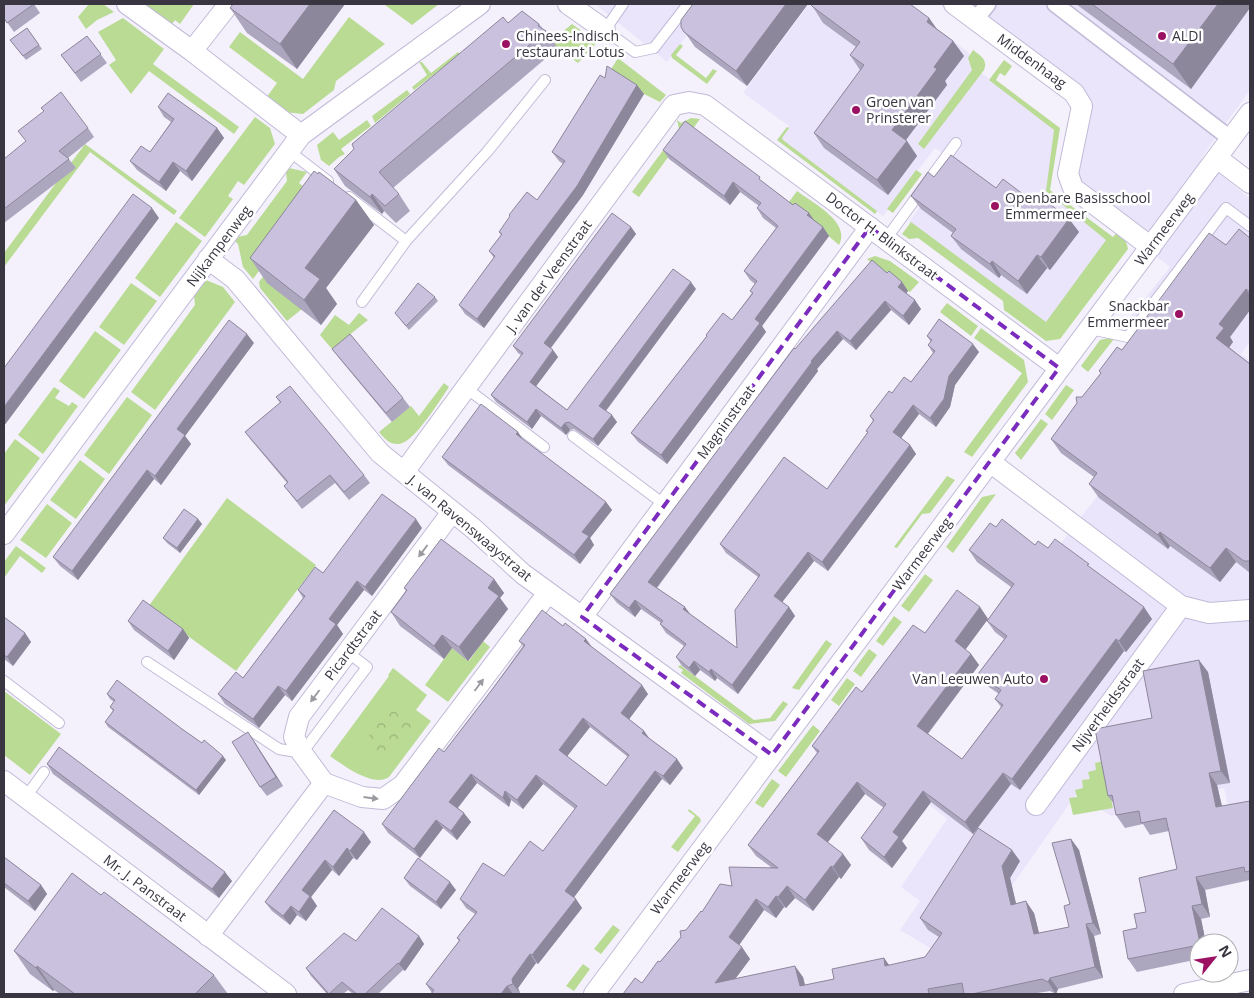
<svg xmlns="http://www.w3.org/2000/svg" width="1254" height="998" font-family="'Open Sans',sans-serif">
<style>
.built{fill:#eae5fb}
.grass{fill:#badb94}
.forest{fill:url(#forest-crowns)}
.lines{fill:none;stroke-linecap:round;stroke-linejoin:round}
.service-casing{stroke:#c1bad7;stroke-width:12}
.pedestrian-casing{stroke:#c1bad7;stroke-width:18}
.minor-casing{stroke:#c1bad7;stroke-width:22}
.service{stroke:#fff;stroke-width:10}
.pedestrian{stroke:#fff;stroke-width:15}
.minor{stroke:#fff;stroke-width:20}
.wall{fill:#ada6bf;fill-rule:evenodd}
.shaded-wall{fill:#8d879b}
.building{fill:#c9c1de;stroke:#8d879b;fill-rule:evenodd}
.oneway{fill:#9c9aa0}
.marked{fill:none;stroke:#7b2cbf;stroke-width:4;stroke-dasharray:10 6;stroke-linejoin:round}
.poi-dot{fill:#9b1263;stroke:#fff;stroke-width:2}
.labels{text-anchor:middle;stroke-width:5;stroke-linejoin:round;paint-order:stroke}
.poi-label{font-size:14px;fill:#393641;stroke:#fff;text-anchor:start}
.street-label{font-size:14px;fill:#393641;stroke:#fff}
</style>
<defs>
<pattern id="forest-crowns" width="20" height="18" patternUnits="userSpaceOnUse" patternTransform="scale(1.25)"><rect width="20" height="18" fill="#badb94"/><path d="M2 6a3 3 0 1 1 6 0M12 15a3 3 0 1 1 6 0" fill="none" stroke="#98b27a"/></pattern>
</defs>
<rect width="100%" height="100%" fill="#f4f1fd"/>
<path class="built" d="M595,4H710L667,62Z
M809,4H904L968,52L976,69L1058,130L1048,190L1113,240L1047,326L909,222L953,161L935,148L883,216L780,139L789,126L743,93Z
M939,4H1250V90L1201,158L1250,199V342L1241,354L1250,361V805L1229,810L1224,788L1111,816L1077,793L957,964L900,930L920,901L901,887L947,819L881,766L963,762L1014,691L1023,634L1003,619L1124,461L1206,399L1118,332L1170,267L1060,182L1073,97Z"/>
<path class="grass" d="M89,4H103L114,12L97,20L86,29L78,17Z
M138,4H194L180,24L175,20L170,27Z
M386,4H439L412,25L385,5Z
M349,17L385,44L336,81L334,90L303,114L284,112L266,98L277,83L229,47L240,32L303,79Z
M123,18L164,49L153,64L239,127L234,134L149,71L131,94L109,65L116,60L98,32Z
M572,24L597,42L578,63L550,42Z
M680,44L683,46L676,55L706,78L713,69L717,71L707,84L672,58L671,55Z
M973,50C981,56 988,60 984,70L924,149L918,144L972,70L968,58Z
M458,52L460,54L414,90L412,87L427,75L419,62H422L431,73Z
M618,58L666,95L660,102L644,94L610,71Z
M1004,60L1012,66L1005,76L1000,73L996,80L1060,128L1050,190L1113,237L1118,231C1123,237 1127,241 1128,249L1060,339L1046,341L1004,310L1003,301L918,238L909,239L902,234L911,222L1046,322L1106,240L1046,191L1054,130L989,80Z
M407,90L410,94L375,123L372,116Z
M255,117L270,128L275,144L244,185L238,181L228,196L233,199L205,237L179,218Z
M691,118L700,119L692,130L677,145L639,197L632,192L679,129L677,120L681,123Z
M367,120L371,126L341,149L345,154L339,157L329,166L321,160L317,145L333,132L339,140Z
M787,127L789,128L782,138L783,140L877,211L875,214L777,140Z
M85,144L177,211L174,215L90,152L4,267V253Z
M289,168L307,172L299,183L309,191L321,188L253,279L243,267L238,244L235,241L237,237L247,235L287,181L286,172Z
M916,170L922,174L893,213L887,209Z
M797,191C813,203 851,222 839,245L789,202Z
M320,200L302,309L287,321L260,288L259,282Z
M176,222L202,241L160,297L135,278Z
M875,256L890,261L919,282L910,292L893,282L867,259Z
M206,280L223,287L235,302L155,410L131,392L195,305L194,296Z
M131,283L157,301L124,345L99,327Z
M947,303L978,326L971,336L940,312Z
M359,313L368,320L332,349L320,335L335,315L349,325Z
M981,328L1024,360L1028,382L972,457L964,452L1022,373L974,338Z
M95,331L121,350L84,399L59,381Z
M1109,338L1114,339L1088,372L1081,366L1100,340Z
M444,383L449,387C440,400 414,443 399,444C390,445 385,439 379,432L411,406L419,416Z
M1066,385L1074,390L1052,420L1045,414Z
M54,387L60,391L55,398L69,406L72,402L78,406L43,454L18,435Z
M127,397L152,415L109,474L84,455Z
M1041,419L1048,424L1021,460L1015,453Z
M15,439L40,458L4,506V454Z
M80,460L105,479L76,519L50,500Z
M947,476L955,480L930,513L922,514L897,548L894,547Z
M996,494L953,553L946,547L982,497Z
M227,498L316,565L236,671L148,607Z
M47,504L72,523L46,558L20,540Z
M16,546L46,568L42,573L20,556L4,578V562Z
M925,574L933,580L909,612L901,606Z
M894,616L902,622L883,646L876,641Z
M826,640L832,644L799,690L792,688Z
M483,641L490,647L448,702L425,685L452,648L469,661Z
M869,649L877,655L861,677L853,671Z
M680,665L754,720L770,718L783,701L788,704L775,721L749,724L681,673L683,670L678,667Z
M393,668L427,695L416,710L431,721L389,777C373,788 343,765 330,756L389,676L388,675Z
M847,678L855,684L839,706L831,700Z
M4,691L61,734L30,775L4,755Z
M813,725L820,731L786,777L778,771Z
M1103,761L1113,808L1073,815L1069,798L1077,797L1075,790L1083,788L1082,780L1090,779L1088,772L1096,770L1095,763Z
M772,779L780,785L763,808L755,803Z
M689,809L700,818L701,821L678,852L671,847L695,816L688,811Z
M613,925L620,930L601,954L594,949Z
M583,964L590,969L574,991L566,986Z"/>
<path class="forest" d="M391,707L413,724L383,765L360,748Z"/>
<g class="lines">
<defs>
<path id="service" d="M623,4L605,30L635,52L654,48L688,4
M289,151L328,181
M349,197L406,241
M886,239L956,143
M362,302L406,241L487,152L545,80
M1090,329L1128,337L1226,208L1250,226
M466,388L544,447
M573,436L665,505
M147,662L279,749L302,753L367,667L347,652
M4,681L59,723
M25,798L44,772"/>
<path id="pedestrian" d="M1055,4L1231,139
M975,20L988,4"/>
<path id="minor" d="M127,4L192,51L301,135
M568,4L605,30
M954,4L1074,93L1082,106L1068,174L1073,188L1151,247
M192,51L229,4
M1217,158L1250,183
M208,259L235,279L380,453L474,529L523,574L772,755
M990,462L1181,606L1209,613L1250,610
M404,472L674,105L689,102L705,105L1059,368
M452,512L299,717L294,737L302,753L324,783L362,797L383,799L403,785L548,593
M4,534L301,135L480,4
M582,617L870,227
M4,781L286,994
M1036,805L1181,606
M208,936L324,783
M594,994L1250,113
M1184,994L1250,980"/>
</defs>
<use href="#service" class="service-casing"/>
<use href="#pedestrian" class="pedestrian-casing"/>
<use href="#minor" class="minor-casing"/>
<use href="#service" class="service"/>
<use href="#pedestrian" class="pedestrian"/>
<use href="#minor" class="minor"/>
</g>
<path class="wall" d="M34,4L40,13L14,32L4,18Z
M233,4H345L297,69L247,33L230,8Z
M693,4H808L747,86L695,47L681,27Z
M1076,4H1250L1191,89Z
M813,7L929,18L937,29L953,41L964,56L945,81L947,85L906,140L917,156L888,195L824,148L814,133L860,70L850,55L856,47L823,23Z
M508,23L539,24L543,29L546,31L558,48L393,188L399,194L410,211L396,223L384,211L382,214L345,186L334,169Z
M27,28L42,49L26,60L10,40Z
M87,36L107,63L81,82L61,55Z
M605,78L644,94L583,195L484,328L465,314L459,305L494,258L489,251L501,235L499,232L537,200L563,164L559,161L552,152Z
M158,107L217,128L224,138L192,181L180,171L166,191L137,170L130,161L150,152L171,122L164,117Z
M88,128L94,137L68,158L76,168L4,223V159Z
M663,150L764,183L793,205L809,213L814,220L823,227L829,236L762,326L766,332L667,464L638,442L631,433L706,337V335L732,320L752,293L750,291L755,284L750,280L744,271L776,228L763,218L757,208L759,206L740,192L730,205L669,159Z
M934,177L996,188L1028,198L1043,206L1069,219L1079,232L1050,270L1047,268L1027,294L1001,275L999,278L961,249L951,236L953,233L921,209L911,196Z
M356,200L374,225L326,288L337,304L321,325L267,283L250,258Z
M631,227L636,234L551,348L558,357L536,386L567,410L696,289L606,411L617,422L598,446L574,429L570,430L566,435L541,416L532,429L496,402L491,395L521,355L518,353L513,346Z
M1250,238V310L1230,337L1233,342L1229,347L1250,364V573L1236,562L1220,582L1170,546L1168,549L1099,498L1089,484L1094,477L1061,453L1051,439L1101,373L1099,371L1122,350L1226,245Z
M887,273L902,282L908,291L906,293L921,309L909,325L891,310L856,350L843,339L817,369L818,371L657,588L691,615L737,648L758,577L726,553L720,544L827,489L868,432L866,431L873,421L870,416L892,393L911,382L933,353L928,345L931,342L927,336L979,352L955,385L950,407L936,427L919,414L901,438L910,445L916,454L828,571L814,561L782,602L789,607L795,616L738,694L717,678L715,681L700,670L695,676L682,666L676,657L684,646L666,633L660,624L661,623L641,609L635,617L617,603L610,594L795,349Z
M435,297L438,301L409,330L395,313Z
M254,343L185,436L191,444L161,485L154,479L78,580L60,566L53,557Z
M332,349L403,398L410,407L392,422L339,358Z
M276,397L364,475L370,483L349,500L335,483L302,509L284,486L287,483L251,440L245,432L280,403Z
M518,432L523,440L606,502L612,510L590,538L594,545L580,564L448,465L442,457Z
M198,519L202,524L180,553L167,543L163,538Z
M996,527L1035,545L1048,548L1092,569L1152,619L1126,652L1124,651L1020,790L1011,784L973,834L931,802L902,841L907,848L892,868L869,850L861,838L884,808L865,794L827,842L843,854L851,865L841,879L839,877L813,911L795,898L786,908L784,907L776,918L764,910L739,945L750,959L735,979L803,977L805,985L834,979L884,958L889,966L925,957L939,937L928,930L920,918L1020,861L1010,878L1016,904L1034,913L1039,933L1069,927L1071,839L1079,850L1101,934L1094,936L1103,978L1058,989L1056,994L1050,991L1031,994H623L642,983L702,912L732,886L771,867L756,856L748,845L817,753L812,746L862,692L925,633L980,607L988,619L965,649L971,654L979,665L928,734L962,759L1001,707L995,699L999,694L986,685L978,674L1004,639L995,632L987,621L1011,587L977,562L969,550Z
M422,528L372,596L364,590L352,605L337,625L343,634L292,701L285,695L259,728L225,704L218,694L243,678L303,598L298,590L323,573Z
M494,579L504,593L500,598L508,609L468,661L452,648L444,659L400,626L391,612L406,591L404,588Z
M4,617L25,633L31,642L13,666L4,659Z
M128,621L183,629L189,638L174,660L134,630Z
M563,626L586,639L592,647L648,694L629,719L644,731L650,739L677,759L683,768L670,785L662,779L574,897L582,908L538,964L536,963L518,988L520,993L515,994H431L432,993L426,984L459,941L457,938L475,914L466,908L460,899L504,876L543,851L575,809L543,784L523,809L511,800L509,807L477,783L458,808L471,822L457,840L443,828L420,858L388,833L382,824L444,752L491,691L523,646L519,641ZM590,727L628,757L606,786L567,756Z
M1208,672L1230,783L1217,785L1222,806L1250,801V880L1205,890L1210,917L1201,919L1206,943H1199V959L1137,972L1128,959L1137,928L1146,912L1177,869L1169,831L1150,835L1143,824L1125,828L1116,815L1114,804L1108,796L1152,718Z
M107,694L182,729L226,760L199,795L108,727L105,722L113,711L110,707L114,702L110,699Z
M254,741L283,786L267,796L260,787Z
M47,764L232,881L219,898L53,774Z
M334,810L371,842L357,860L353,858L339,876L332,870L311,897L317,906L306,921L297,915L290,925L272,911L265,902Z
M4,857L41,885L47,894L35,911L4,887Z
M404,878L456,890L441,909L410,886Z
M101,895L214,975L228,994H60L54,990L53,991L30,974L14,951Z
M419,936L424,944L405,971L403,970L378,994H353L348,990L343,994H327L311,976L306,968L356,941Z"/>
<path class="shaded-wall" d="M310,4H345L297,69L280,44Z
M786,4H808L747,86L736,71Z
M1218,4H1250V8L1191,89L1173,64Z
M929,18L940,34L927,22Z
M953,41L964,56L945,81L947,85L902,145L892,130L934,67Z
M637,85L644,94L583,195L484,328L477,319Z
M217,128L224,138L192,181L186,171Z
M907,141L917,156L888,195L877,180Z
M173,162L180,171L166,191L159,182Z
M733,182L740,192L730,205L724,196Z
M372,194L384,211L382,214L370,197Z
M356,200L374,225L326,288L337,304L321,325L304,300L305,268Z
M152,208L159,218L4,426V407Z
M809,213L815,222L807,215Z
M1069,219L1079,232L1050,270L1041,257Z
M631,227L636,234L549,350L544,343Z
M823,227L829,236L762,326L766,332L667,464L661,455L755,319Z
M1037,255L1047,268L1027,294L1018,281Z
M992,261L1001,275L999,278L990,264Z
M691,282L696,289L604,413L599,406Z
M902,282L908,291L904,296L898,287Z
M1246,289L1250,295V310L1230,337L1233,342L1226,352L1216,338L1219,324Z
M915,300L921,309L909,325L903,316Z
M885,301L891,310L856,350L850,341Z
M837,331L843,339L817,369L818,371L654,591L648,582L811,361Z
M247,334L254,343L185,436L191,444L161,485L155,476L177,429Z
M973,344L979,352L955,385L950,407L936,427L930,418L949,376Z
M553,350L558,357L534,389L530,382Z
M913,405L919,414L899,441L893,432Z
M536,409L541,416L532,429L527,422Z
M612,415L617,422L598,446L593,439Z
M565,423L570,430L566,435L561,428Z
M518,432L523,440L516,434Z
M910,445L916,454L828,571L822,562Z
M147,470L154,479L78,580L72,571Z
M606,502L612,510L590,538L594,545L580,564L574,555L582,532Z
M198,519L202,524L180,553L177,548Z
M416,519L422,528L372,596L365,587Z
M1160,532L1170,546L1168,549L1158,535Z
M1226,548L1236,562L1220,582L1210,568Z
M808,552L814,561L780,605L774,596Z
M494,579L504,593L500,598L508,609L468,661L459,647L488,588Z
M357,581L364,590L337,625L343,634L292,701L286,691L329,619Z
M635,600L641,609L635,617L629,608Z
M685,607L691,615L683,609Z
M789,607L795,616L738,694L732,685Z
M980,607L988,619L963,653L955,641Z
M1144,607L1152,619L1126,652L1119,641Z
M183,629L189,638L174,660L168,651Z
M25,633L31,642L13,666L7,657Z
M442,635L452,648L444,659L434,646Z
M586,639L592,648L584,641Z
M1116,639L1124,651L1020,790L1012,779Z
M971,654L979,665L925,737L917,726Z
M1199,660L1208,672L1230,783L1221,771Z
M694,661L700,670L695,676L689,668Z
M711,669L717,678L715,681L709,672Z
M642,685L648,694L627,722L621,713Z
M278,686L285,695L259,728L253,719Z
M583,718L590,727L565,759L559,750Z
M644,731L650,740L642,733Z
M248,732L254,741L283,786L276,777Z
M223,756L226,760L199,795L196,790Z
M677,759L683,768L670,785L663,776Z
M655,771L662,779L572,900L565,891Z
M1003,773L1011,784L973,834L965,822Z
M1209,773L1217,785L1225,820L1216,807Z
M471,774L477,783L455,811L449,802Z
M536,775L543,784L523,809L517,800Z
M857,782L865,794L825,846L817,834Z
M505,791L511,800L509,807L503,798Z
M923,791L931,802L902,841L907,848L892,868L884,857L893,832Z
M464,813L471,822L457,840L451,831Z
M436,820L443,828L420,858L414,849Z
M364,832L371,842L357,860L350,851Z
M1071,839L1079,850L1101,934L1093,923Z
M347,848L353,858L339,876L333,867Z
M1012,850L1020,861L1010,878L1019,916L1011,905L1002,866Z
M843,854L851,865L841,879L833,867Z
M325,860L332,870L311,897L317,906L306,921L299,912L302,890Z
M831,866L839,877L813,911L805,900Z
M225,872L232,881L219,898L212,889Z
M1196,877L1205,890L1210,917L1202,904Z
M450,882L456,890L441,909L436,902Z
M41,885L47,894L35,911L28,901Z
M787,886L795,898L786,908L778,897Z
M776,896L784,907L776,918L768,907Z
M576,899L582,908L538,964L532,955Z
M756,899L764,910L737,948L729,937Z
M1026,901L1034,913L1042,945L1034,934Z
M291,906L297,915L290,925L283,916Z
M1192,906L1201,919L1206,943H1200Z
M1086,924L1094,936L1103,978L1095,967Z
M419,936L424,944L405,971L399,964Z
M742,947L750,959L724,994L715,983Z
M530,954L536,963L518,988L520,993L513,984L512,979Z
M884,958L892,969L885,966Z
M37,966L54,990L53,991L36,968Z
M795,966L803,977L807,994L800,986Z
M1050,978L1058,989L1056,994L1048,982Z
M507,986L513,994H501Z"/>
<path class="building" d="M4,4H34L7,23L4,18Z
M233,4H310L280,44L230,8Z
M693,4H786L736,71L684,32L681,27V20Z
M810,4H910L929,18L927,22L953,41L934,67L937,69L892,130L907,141L877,180L814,133L864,65L850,55L860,42L813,7Z
M1092,4H1218L1173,64Z
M522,11L539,24L538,26L546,31L379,172L399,194L385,206L372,194L370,197L334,169L354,149L352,144L503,17L508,23Z
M27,28L39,45L23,56L10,40Z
M87,36L101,54L75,73L61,55Z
M607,66L637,85L577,186L477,319L459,305L495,256L489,251L502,234L499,232L510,216L509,215L527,192L537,200L565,161L552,152L600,75L605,78Z
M61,92L88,128L59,151L69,159L4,209V159L26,141L18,131L44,111L41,108Z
M168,93L217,128L186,171L173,162L159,182L130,161L141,146L150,152L174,119L158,107Z
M685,121L760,177L759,179L793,205L795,203L809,213L807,215L823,227L755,319L760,323L661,455L631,433L707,336L706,335L723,313L732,320L753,293L750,291L757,281L744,271L778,226L757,208L761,203L733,182L724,196L663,150Z
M951,155L996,188L1003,179L1028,198L1031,195L1043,206L1046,201L1069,219L1041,257L1037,255L1018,281L992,261L990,264L951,236L956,229L911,196L928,172L934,177Z
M314,171L318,174L319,172L356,200L305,268L320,279L304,300L250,258Z
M133,194L152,208L4,407V368Z
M612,213L631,227L544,343L553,350L530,382L567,410L673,269L691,282L599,406L612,415L593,439L569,422L565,423L561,428L536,409L527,422L491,395L523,353L513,346Z
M1239,229L1250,238V292L1246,289L1219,324L1224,328L1216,338L1250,364V561H1244L1226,548L1210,568L1160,532L1158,535L1089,484L1097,473L1051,439L1077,403L1076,397H1082L1101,373L1099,371L1117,347L1122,350L1209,233L1226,245Z
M872,260L887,273L889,271L902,282L898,287L915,300L903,316L885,301L850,341L837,331L811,361L812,362L648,582L685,607L683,609L737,648L735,610L760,575L720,544L784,457L827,489L868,432L866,431L874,420L870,416L889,391L892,393L904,377L911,382L935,351L928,345L932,340L927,336L939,319L973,344L949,376L944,399L930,418L913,405L893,432L910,445L822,562L808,552L774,596L789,607L732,685L711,669L709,672L694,661L689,668L676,657L686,644L660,624L663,621L635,600L629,608L610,594L794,348L795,349Z
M418,283L435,297L406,326L395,313Z
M229,320L247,334L177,429L185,435L155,476L147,470L72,571L53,557Z
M350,334L403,398L386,413L332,349Z
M290,386L364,475L344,492L330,475L297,501L284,486L288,482L245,432L281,402L276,397Z
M481,404L518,432L516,434L606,502L582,532L589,536L574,555L442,457Z
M382,494L416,519L365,587L357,581L346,596L329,619L336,624L286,691L278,686L253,719L218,694L236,672L243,678L305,596L298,590L315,567L323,573Z
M184,509L198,519L177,548L163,538Z
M1002,519L1035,545L1038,541L1048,548L1055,539L1089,564L1087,565L1144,607L1119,641L1116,639L1012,779L1003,773L965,822L923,791L893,832L899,837L884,857L861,838L886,804L857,782L817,834L843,854L833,867L831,866L805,900L787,886L778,897L776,896L768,907L756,899L729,937L742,947L715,983L795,966L800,986L834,979L832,969L884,958L885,966L925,957L942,933L920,918L978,828L1012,850L1002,866L1011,905L1026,901L1034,934L1069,927L1064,906L1070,904L1052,843L1071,839L1093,923L1086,924L1095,967L1050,978L1048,982L1042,979L1033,981L972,994H964L962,983L928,989L929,994H623L635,978L642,983L658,961L660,962L681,937L680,931L686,930L701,911L702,912L720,884L732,886L729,867L778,868L748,845L819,751L812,746L856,687L862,692L913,625L925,633L957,590L980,607L955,641L971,654L917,726L962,759L1003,705L995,699L1001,690L978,674L1007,636L987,621L1014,584L969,550L990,523L996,527Z
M441,539L494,579L488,588L499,596L459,647L442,635L434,646L391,612L407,590L404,588Z
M143,600L183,629L168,651L128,621Z
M542,610L563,626L565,623L586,639L584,641L642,685L621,713L644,731L642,733L677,759L663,776L655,771L565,891L576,899L532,955L530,954L512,979L513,984L507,986L501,994H431L434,990L426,984L460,940L457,938L477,912L460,899L483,863L504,876L530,841L543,851L577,806L536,775L517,800L505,791L503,798L471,774L449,802L464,813L451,831L436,820L414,849L382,824L439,748L444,752L491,691L525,645L519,641ZM583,718L629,755L606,786L559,750Z
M4,617L25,633L7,657L4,655Z
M1199,660L1221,771L1209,773L1216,807L1250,801V871L1245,872L1244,867L1196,877L1202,904L1192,906L1200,943H1199V945L1128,959L1123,931L1137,928L1134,914L1146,912L1139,878L1177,869L1166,818L1141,823L1139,811L1116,815L1112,795L1108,796L1095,729L1152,718L1143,671Z
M117,680L182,729L202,743L204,740L223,756L196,790L105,722L114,710L110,707L115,700L107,694Z
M248,732L276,777L260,787L232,742Z
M59,747L225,872L212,889L47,764Z
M334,810L364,832L350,851L347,848L333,867L325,860L302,890L310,896L299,912L291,906L283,916L265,902Z
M4,857L41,885L28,901L4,883Z
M418,858L450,882L436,902L404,878Z
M72,873L101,895L104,892L214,975L195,994H144L143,993L142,994H75L37,966L36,968L14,951Z
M382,908L419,936L399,964L398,963L365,994H357L342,982L329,994L306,968L344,933L356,941Z"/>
<defs><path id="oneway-solid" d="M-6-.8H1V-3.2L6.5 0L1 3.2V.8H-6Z" transform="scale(1.25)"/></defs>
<g class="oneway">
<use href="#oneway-solid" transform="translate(423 551) rotate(127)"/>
<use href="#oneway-solid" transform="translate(479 685) rotate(-53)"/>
<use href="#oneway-solid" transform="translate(315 696) rotate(127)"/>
<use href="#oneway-solid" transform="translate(371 798) rotate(7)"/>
</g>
<path class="marked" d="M870,227L1059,368L772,755L582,617Z"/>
<g class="poi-dot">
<circle cx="1162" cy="36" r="5"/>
<circle cx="506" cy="44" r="5"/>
<circle cx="856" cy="110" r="5"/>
<circle cx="995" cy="206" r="5"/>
<circle cx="1179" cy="314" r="5"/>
<circle cx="1044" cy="679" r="5"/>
</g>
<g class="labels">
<g class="poi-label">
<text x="516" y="41">Chinees-Indisch<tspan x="516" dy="16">restaurant Lotus</tspan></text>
<text x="1172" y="41">ALDI</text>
<text x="866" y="107">Groen van<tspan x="866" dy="16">Prinsterer</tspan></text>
<text x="1005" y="203">Openbare Basisschool<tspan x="1005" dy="16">Emmermeer</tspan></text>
<text x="1169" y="311" text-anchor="end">Snackbar<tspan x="1169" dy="16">Emmermeer</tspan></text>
<text x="1034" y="684" text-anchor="end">Van Leeuwen Auto</text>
</g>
<g class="street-label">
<text transform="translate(1032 61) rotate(36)" y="5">Middenhaag</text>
<text transform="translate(1164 229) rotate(-53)" y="5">Warmeerweg</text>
<text transform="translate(882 236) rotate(37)" y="5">Doctor H. Blinkstraat</text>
<text transform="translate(219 246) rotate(-53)" y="5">Nijkampenweg</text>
<text transform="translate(549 276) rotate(-54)" y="5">J. van der Veenstraat</text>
<text transform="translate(726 422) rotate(-54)" y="5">Magninstraat</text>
<text transform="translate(470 528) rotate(40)" y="5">J. van Ravenswaaystraat</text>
<text transform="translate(922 554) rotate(-53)" y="5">Warmeerweg</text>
<text transform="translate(353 645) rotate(-53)" y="5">Picardtstraat</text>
<text transform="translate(1108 705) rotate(-54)" y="5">Nijverheidsstraat</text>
<text transform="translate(680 878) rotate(-53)" y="5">Warmeerweg</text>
<text transform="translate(145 888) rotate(37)" y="5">Mr. J. Panstraat</text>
</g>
</g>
<rect width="1254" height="998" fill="none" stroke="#393641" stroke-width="10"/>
<g transform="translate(1214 958) rotate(60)"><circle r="24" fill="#ffffff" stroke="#b0afb3"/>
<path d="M0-4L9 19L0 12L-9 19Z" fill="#9b1263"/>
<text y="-8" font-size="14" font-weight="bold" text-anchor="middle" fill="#393641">N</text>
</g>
</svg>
